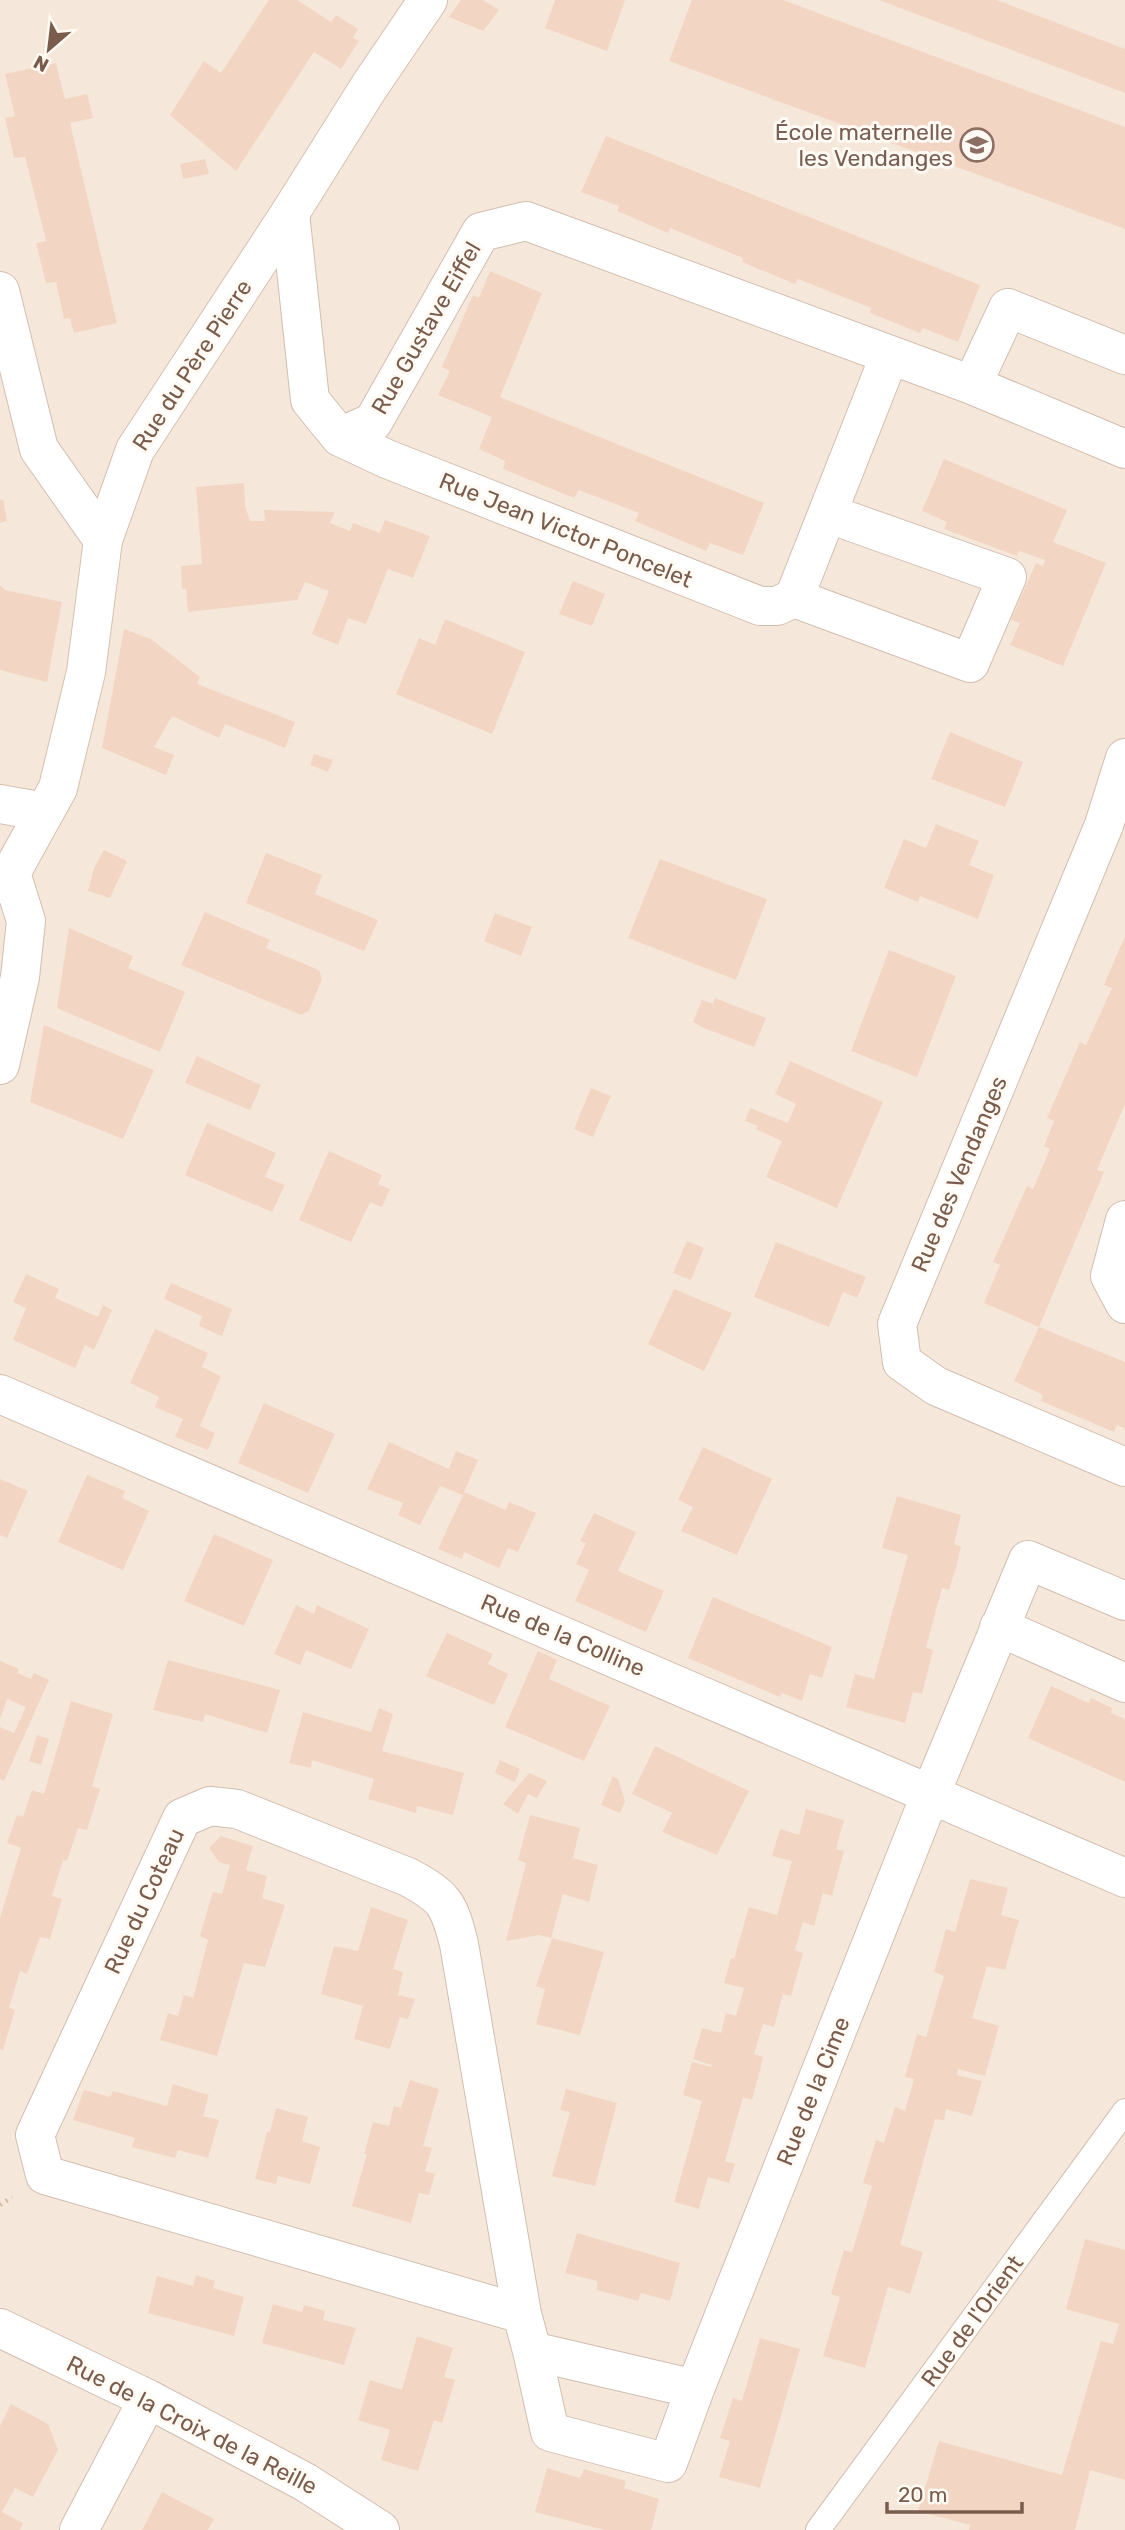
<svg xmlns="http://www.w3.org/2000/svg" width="1125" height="2530" font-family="Rubik,sans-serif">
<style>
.residential{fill:#f5e8da}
.building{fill:#f3d5c3}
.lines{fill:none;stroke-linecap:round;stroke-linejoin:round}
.lane-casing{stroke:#d1beb0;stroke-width:26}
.street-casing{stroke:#d1beb0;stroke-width:40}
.secondary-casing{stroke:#d6c0b0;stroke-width:40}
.path{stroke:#d9b8a5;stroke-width:4.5;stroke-dasharray:2 5;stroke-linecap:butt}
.lane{stroke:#fff;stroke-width:24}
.street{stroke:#fff;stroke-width:38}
.secondary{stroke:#fff;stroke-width:38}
.labels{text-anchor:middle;stroke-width:6;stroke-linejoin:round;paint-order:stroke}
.education-label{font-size:23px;fill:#785e54;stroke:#fffaf3;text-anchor:end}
.street-label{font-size:23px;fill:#7a5c4d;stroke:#fffaf3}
</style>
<rect width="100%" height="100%" fill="#fdf6ec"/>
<path class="residential" d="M0,0H1125V2530H0Z"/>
<path class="building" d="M269,0H297L331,22L336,15L358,29L353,38L359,41L341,69L314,52L236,171L170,115L204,61L221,73Z
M461,0H483L499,10L483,31L449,17Z
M555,0H625L607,51L545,28Z
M692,0H783L1125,127V229L669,61Z
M879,0H997L1125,49V93Z
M56,63L65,99L87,94L93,118L70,123L117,323L74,333L70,318L64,319L56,282L46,283L36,243L46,241L25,157L14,158L5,118L15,116L5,74Z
M606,136L980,285L958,342L923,328L920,333L870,313L871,308L798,279L795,284L742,262L743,258L670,228L668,233L617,211L619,206L581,192Z
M205,159L209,174L183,179L180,164Z
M490,271L542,293L500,397L764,503L743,555L710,543L706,551L635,521L639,513L579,490L574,498L503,469L505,461L479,449L492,417L438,395L450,371L442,367L473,295L479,298Z
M944,459L1067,510L1053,542L1106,563L1063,666L1010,645L1020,623L1011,620L1036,563L1043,566L1045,560L1019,551L1017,556L944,529L947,522L922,511Z
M244,483L245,506L250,521H265L264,510L335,512L330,523L350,531L353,523L380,533L385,520L430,536L413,578L388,569L366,624L348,618L338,645L312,634L329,591L305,582L297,600L188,612L186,589H182L181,566L202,564L196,487Z
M3,499L7,521L0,523V500Z
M573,581L605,594L592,626L559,614Z
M0,585L5,590L62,602L47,682L0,670Z
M445,619L525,652L492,734L396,694L419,638L435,645Z
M124,629L151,639L200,677L197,684L295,722L285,748L225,724L219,738L172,716L154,747L174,755L166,775L102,748Z
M950,732L1023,762L1005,807L931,779Z
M314,754L333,760L328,772L310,765Z
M936,824L979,841L969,865L994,875L978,919L920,896L918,902L884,888L904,839L926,848Z
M104,850L127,861L110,898L88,891L94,868Z
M266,853L322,875L315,894L378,920L364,951L246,903Z
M660,859L767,899L736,980L628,938Z
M205,912L270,940L266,948L319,970L322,979L309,1011L301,1015L181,965Z
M495,913L532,927L521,956L484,941Z
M69,928L133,956L128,968L185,992L160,1052L57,1008Z
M1125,936V1104L1097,1170L1104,1172L1039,1327L984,1303L1000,1265L993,1262L1027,1186L1033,1189L1050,1149L1044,1146L1054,1121L1047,1118L1080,1042L1086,1045L1112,988L1104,985Z
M889,950L956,976L917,1077L851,1051Z
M715,998L766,1018L754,1047L704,1028L693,1022L702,1000L713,1004Z
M44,1025L154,1070L123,1139L30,1102Z
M197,1056L261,1085L250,1110L185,1083Z
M790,1061L883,1102L837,1208L766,1177L782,1141L756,1129L758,1126L745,1121L750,1108L788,1123L796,1104L775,1094Z
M591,1088L611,1096L593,1137L574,1129Z
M207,1123L276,1153L265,1177L285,1185L272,1212L185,1175Z
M329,1151L382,1175L378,1184L390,1189L382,1207L370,1202L351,1242L299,1220Z
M687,1241L704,1248L691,1280L673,1273Z
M776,1242L866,1277L857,1298L843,1292L829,1327L754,1297Z
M26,1274L59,1289L55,1298L98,1317L103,1305L112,1310L94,1350L85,1345L75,1368L13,1340L26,1308L13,1302Z
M171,1283L232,1309L222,1336L199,1326L202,1316L164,1299Z
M674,1289L732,1313L704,1371L648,1344Z
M1039,1327L1125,1362V1429L1117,1425L1114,1432L1041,1401L1043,1395L1014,1381Z
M155,1329L208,1353L202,1367L221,1376L200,1426L215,1433L208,1450L175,1437L183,1419L155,1407L159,1397L130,1383Z
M264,1403L335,1434L308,1493L238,1463Z
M389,1442L449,1469L456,1451L478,1460L464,1492L506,1510L509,1502L536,1513L518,1552L508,1548L499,1568L464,1552L462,1559L438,1549L463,1495L440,1486L420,1525L398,1515L403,1503L367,1489Z
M703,1447L772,1479L737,1555L681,1531L693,1507L678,1500Z
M87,1475L125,1491L122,1498L149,1511L123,1570L58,1542Z
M0,1479L28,1491L7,1538L0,1535Z
M897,1496L961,1515L954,1544L961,1546L956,1568L949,1590L942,1588L926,1648L933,1650L922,1694L913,1692L905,1723L846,1707L855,1674L874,1679L908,1555L882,1548Z
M594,1513L636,1532L618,1571L664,1591L646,1632L575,1601L589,1570L576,1564L586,1543L580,1541Z
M214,1534L273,1560L244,1626L184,1601Z
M713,1597L832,1647L822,1678L810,1674L802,1701L782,1693L780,1697L688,1658Z
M296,1605L314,1614L317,1605L369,1629L351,1669L306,1650L300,1665L274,1654Z
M447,1633L493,1654L488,1664L508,1674L494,1705L426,1676Z
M538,1651L557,1660L549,1679L610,1706L584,1761L505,1727Z
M168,1660L280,1690L267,1733L205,1714L203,1722L153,1710Z
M0,1661L19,1669L17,1673L31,1679L34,1673L49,1680L4,1781L0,1779V1727L14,1733L26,1707L7,1699L0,1719Z
M1051,1686L1089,1703L1091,1698L1112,1708L1111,1713L1125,1719V1782L1028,1738Z
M71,1701L113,1714L92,1786L100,1789L87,1830L78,1828L67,1861L63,1860L52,1896L62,1899L50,1939L40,1937L27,1974L20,1971L9,2008L15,2010L3,2050L0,2049V1918L21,1848L7,1843L17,1815L23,1817L32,1790L44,1794Z
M379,1708L393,1714L382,1751L464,1773L453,1815L417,1806L416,1813L368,1799L374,1779L312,1760L311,1768L289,1763L303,1712L371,1732Z
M37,1735L49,1739L41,1765L29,1761Z
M655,1746L749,1791L717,1855L662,1832L672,1813L632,1794Z
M500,1760L520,1769L515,1782L495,1773Z
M529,1773L547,1781L537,1798L528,1794L518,1814L503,1804Z
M613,1776L618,1779L625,1801L620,1813L601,1805Z
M806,1809L844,1820L836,1849L844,1851L832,1896L823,1893L814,1926L803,1922L795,1950L803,1953L791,1996L783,1994L774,2027L763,2024L754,2054L763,2057L758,2078L752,2100L743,2097L725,2161L735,2164L729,2183L708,2177L699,2209L674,2202L702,2101L683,2095L692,2062L711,2067L712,2065L693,2059L702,2028L721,2033L726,2013L736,2016L744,1988L724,1983L731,1958L734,1959L749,1907L777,1915L792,1861L772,1856L780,1829L799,1835Z
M530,1815L580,1828L573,1858L598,1865L589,1902L563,1894L551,1938L539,1935L506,1941L526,1863L518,1860Z
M221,1836L253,1846L246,1870L267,1876L262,1898L285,1905L265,1967L244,1963L217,2056L160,2040L168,2013L178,2016L184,1995L193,1998L208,1940L200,1936L206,1915L213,1892L222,1894L230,1865L219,1862L209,1848Z
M970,1879L1008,1888L1001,1915L1019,1920L1005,1970L987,1966L972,2018L999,2026L985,2076L958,2069L957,2075L982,2081L972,2116L946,2109L944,2120L935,2119L900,2245L923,2252L910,2294L888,2287L865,2368L823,2356L840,2297L831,2294L844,2250L852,2252L862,2220L872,2186L863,2183L876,2140L884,2143L895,2107L905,2111L914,2079L905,2077L917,2034L926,2037L944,1976L934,1972L946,1929L955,1932Z
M371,1907L408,1920L393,1969L403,1972L398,1995L415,1999L408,2019L400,2017L390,2049L354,2039L363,2006L321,1994L334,1946L358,1951Z
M552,1938L604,1952L580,2035L536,2024L545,1989L536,1986Z
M410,2080L439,2089L423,2146L432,2148L425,2171L435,2174L429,2195L419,2193L411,2223L352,2206L367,2154H364L373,2122L389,2126L394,2106L401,2108Z
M173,2084L209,2095L203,2116L219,2120L208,2158L178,2150L175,2158L132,2147L135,2138L73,2120L84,2090L110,2097L113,2091L167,2106Z
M566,2089L617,2103L595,2186L552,2176L570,2112L560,2110Z
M276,2108L308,2117L302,2141L320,2147L310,2184L278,2176L276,2184L255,2179L267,2132H270Z
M577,2233L680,2263L670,2301L641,2293L638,2301L597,2290V2281L565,2273Z
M1085,2239L1125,2250V2480L1090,2470L1075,2530H969L970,2525L918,2511L939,2441L1062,2475L1101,2341L1113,2344L1119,2324L1066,2309Z
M196,2275L215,2281L213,2288L244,2297L234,2336L148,2313L157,2276L193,2286Z
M273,2304L302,2312L304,2305L325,2311L323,2320L356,2328L344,2365L262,2343Z
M417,2336L453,2348L444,2377L455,2380L442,2423L434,2420L418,2471L381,2460L390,2430L358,2420L370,2380L402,2390Z
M760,2338L800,2349L760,2488L719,2477L730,2441L720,2438L733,2398L742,2401Z
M11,2404L48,2424L58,2450L33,2497L15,2488L2,2512L23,2523L20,2530H0V2426Z
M547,2468L580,2478L584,2469L626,2481L624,2488L659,2499L651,2530H605L535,2512Z
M162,2492L214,2519L208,2530H142Z"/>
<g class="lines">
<defs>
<path id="lane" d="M818,2530L1125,2111"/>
<path id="street" d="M290,213L310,400L340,437L373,422L481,232L526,221L972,385L1125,449
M0,291L39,449L103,540
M972,385L1008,308L1125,355
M340,437L387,459L760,606H777L794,598L970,663L1007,577L829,514
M794,598L889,357
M1125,758L1104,825L897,1324L902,1362L936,1386L1125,1467
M0,1065L20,977L26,921L11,873
M1125,1220L1110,1276L1125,1304
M0,1394L1125,1878
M999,1627L1125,1683
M522,2314L45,2175L35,2135L182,1818L210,1806L237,1809L408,1877C445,1897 449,1904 459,1944L522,2314L532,2351
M0,2328L148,2399L305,2482L380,2530
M695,2389L532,2351L550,2432L668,2463L695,2389L931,1793L1028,1560L1125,1601
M79,2530L148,2399"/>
<path id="secondary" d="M0,804L44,812
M0,884L11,873L58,788L86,672L103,540L135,450L290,213L369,87L428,0"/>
</defs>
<use href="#lane" class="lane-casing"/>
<use href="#street" class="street-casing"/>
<use href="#secondary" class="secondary-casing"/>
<path class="path" d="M0,2205L12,2197"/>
<use href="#lane" class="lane"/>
<use href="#street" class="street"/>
<use href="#secondary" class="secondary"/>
</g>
<defs>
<symbol id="school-ring" viewBox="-11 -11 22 22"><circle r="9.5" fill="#fffaf3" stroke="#8d6e63" stroke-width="1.5"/><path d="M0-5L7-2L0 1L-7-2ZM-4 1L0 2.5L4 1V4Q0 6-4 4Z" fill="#8d6e63"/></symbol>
</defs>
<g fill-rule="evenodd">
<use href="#school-ring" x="958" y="126" width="38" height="38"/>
</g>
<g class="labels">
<g class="education-label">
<text x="953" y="140">École maternelle<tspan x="953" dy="26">les Vendanges</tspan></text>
</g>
<g class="street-label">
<text transform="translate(426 328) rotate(-60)" y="8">Rue Gustave Eiffel</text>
<text transform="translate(192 365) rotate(-57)" y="8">Rue du Père Pierre</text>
<text transform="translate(566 530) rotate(22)" y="8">Rue Jean Victor Poncelet</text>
<text transform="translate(959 1174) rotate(-67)" y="8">Rue des Vendanges</text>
<text transform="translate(563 1635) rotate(23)" y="8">Rue de la Colline</text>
<text transform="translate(144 1901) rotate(-65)" y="8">Rue du Coteau</text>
<text transform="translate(813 2091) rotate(-68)" y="8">Rue de la Cime</text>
<text transform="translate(972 2321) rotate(-54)" y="8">Rue de l'Orient</text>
<text transform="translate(192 2425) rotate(27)" y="8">Rue de la Croix de la Reille</text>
</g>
</g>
<g transform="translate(49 49) rotate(208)" stroke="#fffaf3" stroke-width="5" paint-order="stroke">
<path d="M0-5L12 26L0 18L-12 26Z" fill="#7a5c4d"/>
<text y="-10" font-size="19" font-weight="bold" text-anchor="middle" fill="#7a5c4d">N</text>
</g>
<path d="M887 2502v10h135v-10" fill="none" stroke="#7a5c4d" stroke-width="3.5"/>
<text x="898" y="2502" font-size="21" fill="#7a5c4d" stroke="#fffaf3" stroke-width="5" paint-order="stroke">20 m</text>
</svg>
